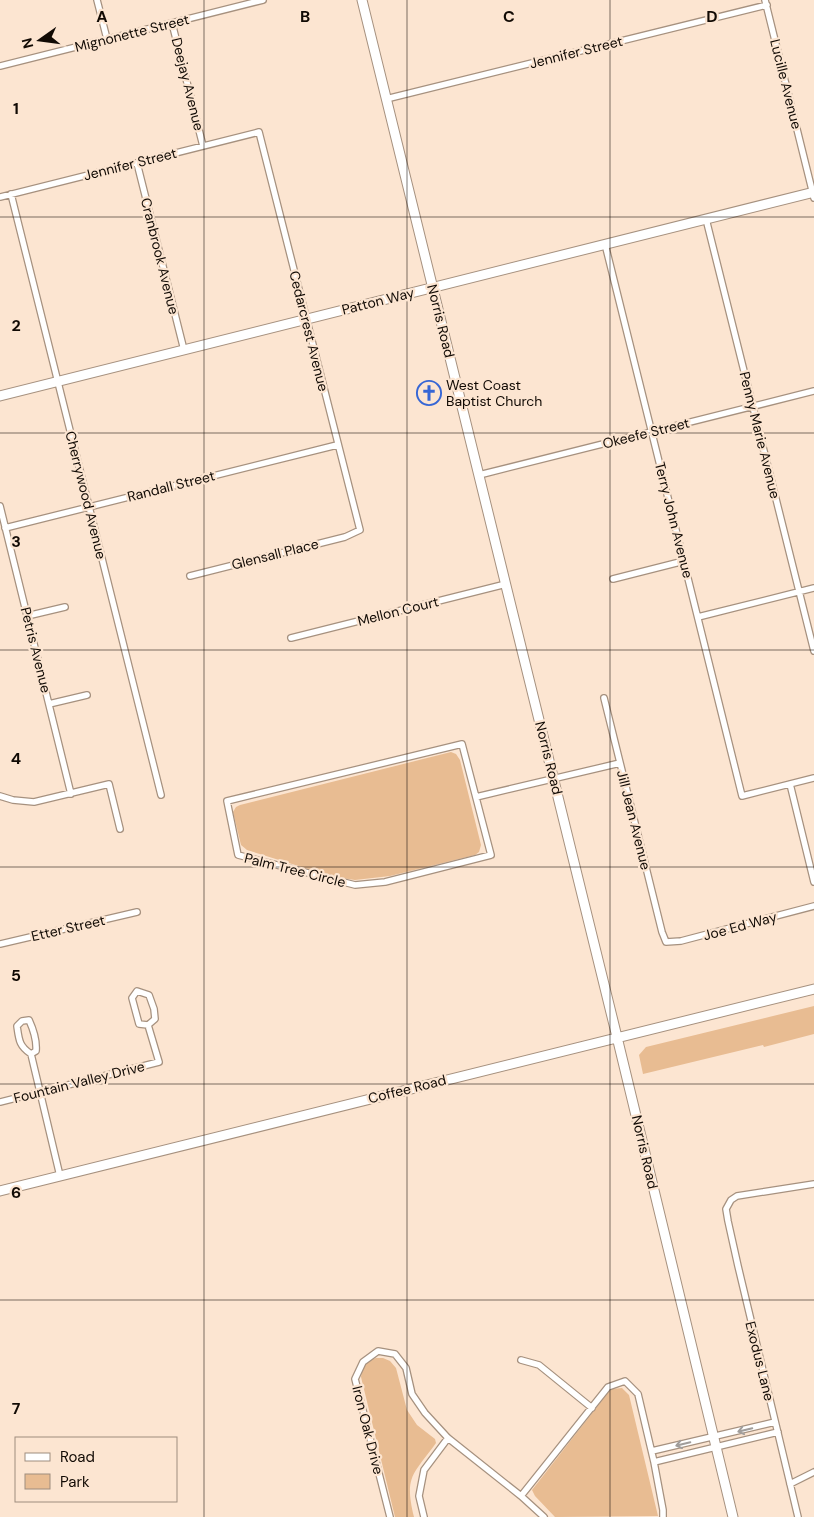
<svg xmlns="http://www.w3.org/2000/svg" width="814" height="1517" font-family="'DM Sans',sans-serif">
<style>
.green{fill:#e8bc92}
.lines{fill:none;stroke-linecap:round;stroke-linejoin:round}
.street-casing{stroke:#a6917f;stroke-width:8}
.secondary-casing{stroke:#a6917f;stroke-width:11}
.street{stroke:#fff;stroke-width:5.5}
.secondary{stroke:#fff;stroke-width:9}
.oneway{stroke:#a09d9b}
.grid{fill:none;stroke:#110a04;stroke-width:1;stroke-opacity:0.55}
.labels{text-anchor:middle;stroke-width:4.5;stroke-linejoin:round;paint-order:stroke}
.street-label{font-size:14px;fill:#110a04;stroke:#fce5d1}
.poi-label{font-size:14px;fill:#110a04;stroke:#fce5d1;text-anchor:start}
.grid-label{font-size:16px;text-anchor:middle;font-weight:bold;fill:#110a04;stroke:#fce5d1;stroke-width:4.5;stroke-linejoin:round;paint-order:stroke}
</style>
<rect width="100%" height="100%" fill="#fce5d1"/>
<path class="green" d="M451,752L456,754L460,760L481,845L479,852L475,855L390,876L355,880L334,877L247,850L241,845L233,812L236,807L240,805Z
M814,1006V1034L764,1047L763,1045L643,1074L639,1055L646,1047Z
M376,1358H383L390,1361L396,1368L407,1410L417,1425L435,1439L436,1443C413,1475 404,1476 414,1517H395L361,1377C362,1367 366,1361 376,1358Z
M622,1388L629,1395L658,1516L555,1517L535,1496L532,1490L611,1389Z"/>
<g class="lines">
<defs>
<path id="street" d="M97,0L107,39
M765,0L814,198
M172,23L203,146
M0,66L263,0
M386,99L767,5
M137,163L184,350
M11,194L161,795
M0,197L259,132L360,530L345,537L190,576
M706,219L814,651
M605,244L742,796L814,778
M479,475L814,391
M0,506L71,794
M5,528L337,445
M613,579L684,561
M27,616L65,607
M698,617L814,588
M291,638L506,584
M604,698L662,932L666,942L681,941L814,906
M49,704L87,695
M462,744L491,855L385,882L355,885L238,855L227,801Z
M790,784L814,882
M0,796L13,800L34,802L109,784L120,829
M476,797L620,763
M0,944L137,912
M31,1054L36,1051C37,1040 34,1031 29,1020L22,1021L17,1026C19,1040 19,1046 31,1054L60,1176
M0,1102L159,1062L148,1025L139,1024L132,998L137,991L149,995L154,1009L155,1019L148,1025
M521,1360L539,1365L592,1408
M652,1451L775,1422
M654,1462L778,1432
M790,1484L814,1472
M521,1496L608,1387L625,1381L638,1394L654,1462L663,1510V1517
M390,1517L355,1379L363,1362L378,1351L395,1354L406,1368L412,1394L425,1413L448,1438L521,1496L544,1517
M424,1517L419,1496L424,1470L448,1438
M798,1517L738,1266L728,1221L726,1209L731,1200L737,1196L814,1184"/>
<path id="secondary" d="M362,0L617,1037L733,1517
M0,396L814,192
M0,1191L814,989"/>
</defs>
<use href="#street" class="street-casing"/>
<use href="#secondary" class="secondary-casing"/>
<use href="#street" class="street"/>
<use href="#secondary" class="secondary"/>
</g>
<defs><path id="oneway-shaft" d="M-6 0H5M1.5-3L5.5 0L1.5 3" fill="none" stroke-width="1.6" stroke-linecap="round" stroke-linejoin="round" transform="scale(1.25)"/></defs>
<g class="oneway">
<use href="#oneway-shaft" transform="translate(745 1430) rotate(166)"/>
<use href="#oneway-shaft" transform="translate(683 1444) rotate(167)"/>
</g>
<path class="grid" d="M204,0V1517M407,0V1517M610,0V1517M0,217H814M0,433H814M0,650H814M0,867H814M0,1084H814M0,1300H814"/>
<defs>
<symbol id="church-ring" viewBox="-11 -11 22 22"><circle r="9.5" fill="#fce5d1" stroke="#3666d5" stroke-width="1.5"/><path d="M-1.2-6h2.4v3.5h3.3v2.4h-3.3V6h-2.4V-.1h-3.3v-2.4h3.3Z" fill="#3666d5"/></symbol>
</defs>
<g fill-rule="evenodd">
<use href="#church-ring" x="415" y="379" width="28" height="28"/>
</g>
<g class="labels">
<g class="street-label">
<text transform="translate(132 33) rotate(-14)" y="5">Mignonette Street</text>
<text transform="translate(576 52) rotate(-14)" y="5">Jennifer Street</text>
<text transform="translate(188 84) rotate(76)" y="5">Deejay Avenue</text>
<text transform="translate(786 84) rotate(76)" y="5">Lucille Avenue</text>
<text transform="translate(130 164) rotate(-14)" y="5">Jennifer Street</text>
<text transform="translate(160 256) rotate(76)" y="5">Cranbrook Avenue</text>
<text transform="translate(378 301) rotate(-14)" y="5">Patton Way</text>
<text transform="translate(441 321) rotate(76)" y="5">Norris Road</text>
<text transform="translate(309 331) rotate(76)" y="5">Cedarcrest Avenue</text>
<text transform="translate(646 433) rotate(-14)" y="5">Okeefe Street</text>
<text transform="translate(760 435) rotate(76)" y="5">Penny Marie Avenue</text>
<text transform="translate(171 486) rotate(-14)" y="5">Randall Street</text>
<text transform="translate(86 495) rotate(76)" y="5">Cherrywood Avenue</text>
<text transform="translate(674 520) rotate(76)" y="5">Terry John Avenue</text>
<text transform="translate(275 554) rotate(-14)" y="5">Glensall Place</text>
<text transform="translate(398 611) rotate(-14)" y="5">Mellon Court</text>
<text transform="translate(36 650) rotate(76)" y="5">Petris Avenue</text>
<text transform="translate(549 758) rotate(76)" y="5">Norris Road</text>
<text transform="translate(634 820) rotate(76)" y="5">Jill Jean Avenue</text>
<text transform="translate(295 870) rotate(14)" y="5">Palm Tree Circle</text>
<text transform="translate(740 926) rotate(-15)" y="5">Joe Ed Way</text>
<text transform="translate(68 928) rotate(-13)" y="5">Etter Street</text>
<text transform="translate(79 1082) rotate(-14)" y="5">Fountain Valley Drive</text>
<text transform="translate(407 1089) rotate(-14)" y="5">Coffee Road</text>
<text transform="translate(645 1152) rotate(77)" y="5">Norris Road</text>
<text transform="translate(760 1361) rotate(76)" y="5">Exodus Lane</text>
<text transform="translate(368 1430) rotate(76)" y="5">Iron Oak Drive</text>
</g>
<g class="poi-label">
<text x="446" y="390">West Coast<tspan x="446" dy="16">Baptist Church</tspan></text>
</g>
</g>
<g class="grid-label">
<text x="102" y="22">A</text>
<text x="305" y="22">B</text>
<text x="509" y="22">C</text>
<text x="712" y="22">D</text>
<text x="16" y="114">1</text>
<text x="16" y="331">2</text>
<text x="16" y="547">3</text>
<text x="16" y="764">4</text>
<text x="16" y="981">5</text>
<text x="16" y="1198">6</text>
<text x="16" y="1414">7</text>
</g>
<rect x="15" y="1437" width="162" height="65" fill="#fce5d1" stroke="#9e8d7f"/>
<rect x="25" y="1453" width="25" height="8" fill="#ffffff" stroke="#9e8d7f"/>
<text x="60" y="1462" font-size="15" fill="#110a04">Road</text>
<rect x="25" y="1474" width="25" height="15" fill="#e8bc92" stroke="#9e8d7f"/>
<text x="60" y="1487" font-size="15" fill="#110a04">Park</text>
<g transform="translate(40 40) rotate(256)" stroke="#fce5d1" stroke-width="4" paint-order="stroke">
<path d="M0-4L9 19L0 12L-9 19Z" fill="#110a04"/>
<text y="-8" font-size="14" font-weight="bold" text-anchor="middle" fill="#110a04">N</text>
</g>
</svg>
